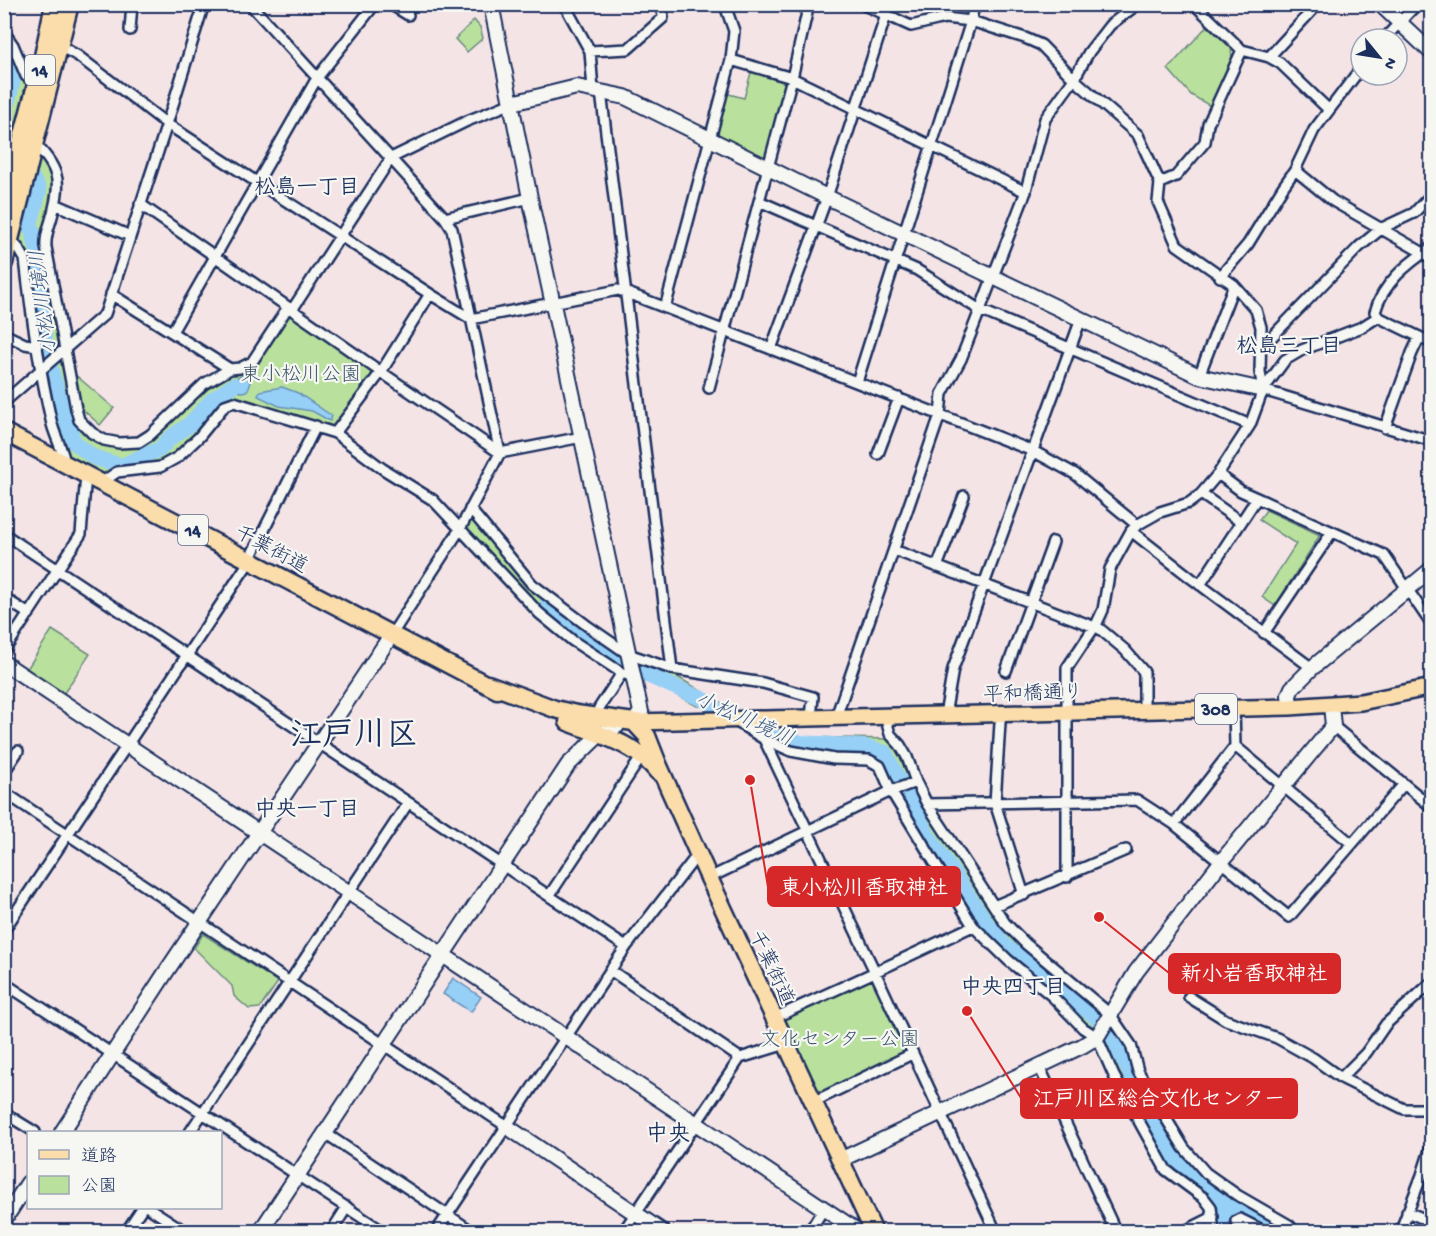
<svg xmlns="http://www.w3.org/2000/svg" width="1436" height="1236" font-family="'Gochi Hand','Klee One',sans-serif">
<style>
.green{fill:#b9e19d;stroke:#6a887e;stroke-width:1.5}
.water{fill:#97d0f6;stroke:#6590b9;stroke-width:1.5}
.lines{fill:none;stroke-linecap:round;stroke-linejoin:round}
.river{stroke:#97d0f6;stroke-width:16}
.street-casing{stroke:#1b2f5e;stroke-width:14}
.secondary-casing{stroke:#1b2f5e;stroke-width:18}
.primary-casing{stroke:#1b2f5e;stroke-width:20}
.highway-casing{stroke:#1b2f5e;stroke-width:21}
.street{stroke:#f6f6f2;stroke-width:9}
.secondary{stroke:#f6f6f2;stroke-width:14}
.primary{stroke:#fbddab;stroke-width:15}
.highway{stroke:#fbddab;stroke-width:16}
.labels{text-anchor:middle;stroke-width:4.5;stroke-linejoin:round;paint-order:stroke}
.shield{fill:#f6f6f2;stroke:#5d6b8a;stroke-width:1.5}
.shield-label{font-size:18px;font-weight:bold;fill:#1b2f5e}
.park-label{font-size:20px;fill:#3b536b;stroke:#f6f6f2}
.street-label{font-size:20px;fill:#1b2f5e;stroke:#f6f6f2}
.neighbourhood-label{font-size:21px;font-weight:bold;fill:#1b2f5e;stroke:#f6f6f2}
.water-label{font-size:21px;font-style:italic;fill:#3a5784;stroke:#f6f6f2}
.quarter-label{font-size:22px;font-weight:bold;fill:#1b2f5e;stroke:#f6f6f2}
.town-label{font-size:32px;font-weight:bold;fill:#1b2f5e;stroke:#f6f6f2}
.leader{fill:none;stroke:#d62828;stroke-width:2}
.callout-dot{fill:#d62828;stroke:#f6f6f2;stroke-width:2}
.callout{fill:#d62828;stroke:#d62828;stroke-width:2}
.callout-label{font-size:21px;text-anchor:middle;font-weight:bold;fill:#fff}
</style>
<rect width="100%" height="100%" fill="#f5e4e6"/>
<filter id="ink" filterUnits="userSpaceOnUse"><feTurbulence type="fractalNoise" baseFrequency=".0167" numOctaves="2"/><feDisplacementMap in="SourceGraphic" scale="12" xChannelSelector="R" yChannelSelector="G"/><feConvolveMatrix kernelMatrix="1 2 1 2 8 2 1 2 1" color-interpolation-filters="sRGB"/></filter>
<g filter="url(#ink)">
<path class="green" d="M474,20L480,27L483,38L467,52L455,39Z
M1207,26L1231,47L1232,61L1212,107L1191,95L1168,69Z
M4,37L11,47L24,83L26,84L8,159L4,154L5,102L8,87V73L5,66Z
M752,69L790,80L767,163L714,138L725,93L744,98Z
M35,144L57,176L45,239L76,409L92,433L138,442L204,384L252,362L288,307L381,372L335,433L234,402L199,437L159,467L117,472L101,483L65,464L52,424L25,259L10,239Z
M72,372L114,408L100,425L80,407Z
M1266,510L1320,535L1275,606L1262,597L1296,544L1259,520Z
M470,513L531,585L626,655L631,673L622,671L539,612L462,529Z
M52,630L90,654L62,696L25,672Z
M637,658L659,666L730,708L697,706L642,677Z
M767,728L801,737L889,739L897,747L1002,924L1107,1014L1123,1035L1184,1154L1287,1227L1274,1231L1237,1215L1233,1223L1238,1231H1219V1221L1211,1200L1168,1168L1116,1075L1102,1040L975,926L892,788L882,765L790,749L760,732Z
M203,934L278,982L260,1008L249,1009L234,996L232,986L194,948Z
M873,975L909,1052L815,1098L778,1019Z"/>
<path class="water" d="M234 384a8 8 0 1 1 16 0a8 8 0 1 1-16 0Z
M282,387L298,393L332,416L330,421L312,411L279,406L258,396L260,391Z
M453,978L481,997L471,1012L443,994Z"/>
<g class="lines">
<path class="river" d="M4,54L13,80L4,116
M4,130L39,190L30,225L38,250L45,349L62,408L74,442L93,457L121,466L160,449L169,439L190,424L212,400L234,385
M548,602C573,620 596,651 623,664
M640,672L709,702L718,711L777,737L801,743L865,747L885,753L927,834L987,924L1005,946L1110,1028L1120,1053L1173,1156L1221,1199L1247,1214L1277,1227L1281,1232
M1221,1199L1227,1232"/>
<defs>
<path id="street" d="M250,4L445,218L452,229L500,453L460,529L392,634
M390,4L408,15
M564,4L590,51L593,90
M862,4L911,26L945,18L971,21L1025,38L1041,45L1074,79L1138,135L1160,183L1158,202L1177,245L1234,285L1256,310L1261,327L1260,372L1263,390
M1194,4L1242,50L1269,57L1280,63L1328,109
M130,30L132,4
M4,32L13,45L26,76L37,82
M1384,39L1417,4
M60,46L78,56L167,124L430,294L381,372L140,204
M590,51L628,49L663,18L662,4
M1269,57L1318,4
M731,60L792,78L1026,192
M601,92L672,669
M35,144C62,171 61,185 51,220C48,230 45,237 46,247L76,409L79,420L92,433L104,440L119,443L139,442L150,435L204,384L230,369L240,368L252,362L288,307
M1295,170L1333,201L1432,258
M1160,183L1176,176L1205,142L1208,124L1242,50
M759,201L917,270L980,310L1250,425
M55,204L130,236
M445,218L530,198
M10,239L19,249L25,259C31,313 39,367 51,420C54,436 63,448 65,464
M1220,277L1248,244L1283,187L1295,170L1314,130L1361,68
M111,294L230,369
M430,294L471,319L618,290L625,292L1033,451L1075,474L1137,525
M665,308L731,60L734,31L727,11L729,4
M292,310L391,158L467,121L512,103
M1378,317L1432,343
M172,332L317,78L375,4
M4,334L25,344L37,346
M1261,348L1359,247L1382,228L1414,213L1432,194
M771,349L827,197L886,15V4
M1199,376L1234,285
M857,382L971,21L974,4
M709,388L792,78L809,4
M1263,390L1432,441
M4,402L105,314L167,124L204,4
M1385,428L1412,353L1419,338
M335,433L381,372L500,453L582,437
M878,454L899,398
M1218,474L1241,491L1384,555L1432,625
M101,483L117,472L160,467L178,457L199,437L225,405L234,402L335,433L383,469L433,500L539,613L573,641L622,673L634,677
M1201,494L1241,522
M470,509L532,584L589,627L628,654L672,669L763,683L813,697L811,718
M1131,531L1191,578L1312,668
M4,534L626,947
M894,550L1100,629L1125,650L1144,672V710
M937,567L964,496
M1200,585L1257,498
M4,598L29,614
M1264,633L1332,532
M4,651L81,534L86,475
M1006,671L1053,542
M1234,709L1235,746L1352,844L1404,784
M945,715L953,669L1081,319
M885,716L890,734L900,745L907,757L916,782L927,804L1005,923L1026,944L1110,1014L1131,1045L1138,1071L1153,1097L1184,1148L1206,1173L1237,1195L1289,1225L1295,1232
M600,717L599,708L622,673
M836,717L940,415L942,394L961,359L1025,194L1045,119L1074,79L1089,52L1110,25L1138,4
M737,722L764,739L791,751L834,759L869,760L880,766L891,791L973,926L1008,960L1052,996L1083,1028L1097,1037L1114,1076L1166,1170L1204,1198L1211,1207L1214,1232
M1000,723L995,803L1024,895
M1333,726L1432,807
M764,739L875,972L774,1018
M4,772L18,751
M4,792C171,904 339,1014 506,1126
M927,804L1137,800L1174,824L1289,917L1352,844
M1174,824L1235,746
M1067,877V668L1097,623L1103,610L1110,569L1131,531L1137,525L1160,512L1189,503L1201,494L1218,474L1250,425L1263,390L1285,360L1302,350L1362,327L1378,317L1375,312C1383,283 1407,264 1432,247
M709,878L891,791L916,782
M549,896L642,756
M994,906L1126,850
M973,926L875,972L996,1232
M4,930L245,568L316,426
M610,970L740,1058
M4,983L384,1232
M1189,997L1226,1020L1277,1038L1313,1058L1341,1078L1404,1109H1425L1432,1112
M1039,1066L1116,1232
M1341,1078L1366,1053L1386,1024L1432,982
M813,1102L912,1054
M4,1113L35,1132
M190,1132L408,803
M325,1133L473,1232
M149,1208L186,1232
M1407,1212L1432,1222
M126,1232L142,1208
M331,1232L347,1207
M436,1232L626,947L698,854
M623,1232L740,1058L786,1044
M809,1232L824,1208
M1183,1232L1213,1217
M1242,1232L1236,1221L1240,1219L1266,1232
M1400,1232L1422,1175L1432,1144"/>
<path id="secondary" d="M491,4L530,198L641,712L634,722
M1380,4L1432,53
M512,103L577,87L625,97L827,197L1199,376L1263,390
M4,663L859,1232
M1290,707L1289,695L1292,688L1312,668L1432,569
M506,1126L663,1232
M62,1132L166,972L392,634
M840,1160L1082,1046L1097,1037L1136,972L1221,862L1333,726L1331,705
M4,1220L28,1183
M260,1232L568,765L600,734L617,726"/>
<path id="primary" d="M634,722L1290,707L1361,702L1432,687"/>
<path id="highway" d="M4,207L41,66L54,4
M4,263L70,4
M4,432L497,690
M488,684L555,709L576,714L634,722L647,736L658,764L709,878L874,1232
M568,722C599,734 636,744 658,772"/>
</defs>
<use href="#street" class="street-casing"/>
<use href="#secondary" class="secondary-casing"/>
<use href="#primary" class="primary-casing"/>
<use href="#highway" class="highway-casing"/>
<use href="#street" class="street"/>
<use href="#secondary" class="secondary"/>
<use href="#primary" class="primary"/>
<use href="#highway" class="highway"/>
</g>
</g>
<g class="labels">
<g class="shield">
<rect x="25" y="55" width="30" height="30" rx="4.5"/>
<rect x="178" y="515" width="30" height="30" rx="4.5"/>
<rect x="1195" y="694" width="42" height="30" rx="4.5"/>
</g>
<g class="shield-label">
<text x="40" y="76">14</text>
<text x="193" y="536">14</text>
<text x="1216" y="715">308</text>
</g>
<g class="park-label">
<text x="301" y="380">東小松川公園</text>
<text x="840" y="1045">文化センター公園</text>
</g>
<g class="street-label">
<text transform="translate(272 548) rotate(28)" y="7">千葉街道</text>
<text transform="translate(1033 692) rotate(-2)" y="7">平和橋通り</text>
<text transform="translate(773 967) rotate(65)" y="7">千葉街道</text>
</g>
<g class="neighbourhood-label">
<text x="307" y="193">松島一丁目</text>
<text x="1289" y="352">松島三丁目</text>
<text x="307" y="815">中央一丁目</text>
<text x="1013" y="993">中央四丁目</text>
</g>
<g class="water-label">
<text transform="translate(42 302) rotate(-97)" y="7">小松川境川</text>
<text transform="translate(745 718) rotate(24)" y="7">小松川境川</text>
</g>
<g class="quarter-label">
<text x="668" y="1140">中央</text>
</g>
<g class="town-label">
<text x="354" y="744">江戸川区</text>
</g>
</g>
<path class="leader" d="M750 780L768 887M1099 917L1169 973M967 1011L1021 1098"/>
<g class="callout-dot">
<circle cx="750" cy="780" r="6"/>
<circle cx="1099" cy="917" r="6"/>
<circle cx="967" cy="1011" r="6"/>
</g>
<g class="callout">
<rect x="768" y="867" width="192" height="39" rx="6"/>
<rect x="1169" y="954" width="171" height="39" rx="6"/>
<rect x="1021" y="1079" width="276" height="39" rx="6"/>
</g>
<g class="callout-label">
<text x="864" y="894">東小松川香取神社</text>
<text x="1254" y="980">新小岩香取神社</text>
<text x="1159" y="1105">江戸川区総合文化センター</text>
</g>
<rect width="1436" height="1236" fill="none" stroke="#f6f6f2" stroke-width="24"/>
<rect x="12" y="12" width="1412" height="1212" fill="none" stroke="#1b2f5e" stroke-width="2" filter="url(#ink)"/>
<rect x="27" y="1131" width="195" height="78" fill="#f6f6f2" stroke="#9ea6b7" stroke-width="1.5"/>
<rect x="39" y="1150" width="30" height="9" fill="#fbddab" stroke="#9ea6b7" stroke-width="1.5"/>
<text x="81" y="1161" font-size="18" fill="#1b2f5e">道路</text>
<rect x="39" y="1176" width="30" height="18" fill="#b9e19d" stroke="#9ea6b7" stroke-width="1.5"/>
<text x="81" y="1191" font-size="18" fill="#1b2f5e">公園</text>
<g transform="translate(1379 57) rotate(120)"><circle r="28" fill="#f6f6f2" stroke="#9ea6b7" stroke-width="1.5"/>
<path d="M0-4.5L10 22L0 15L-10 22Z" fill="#1b2f5e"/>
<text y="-9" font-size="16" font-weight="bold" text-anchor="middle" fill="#1b2f5e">N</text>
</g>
</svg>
